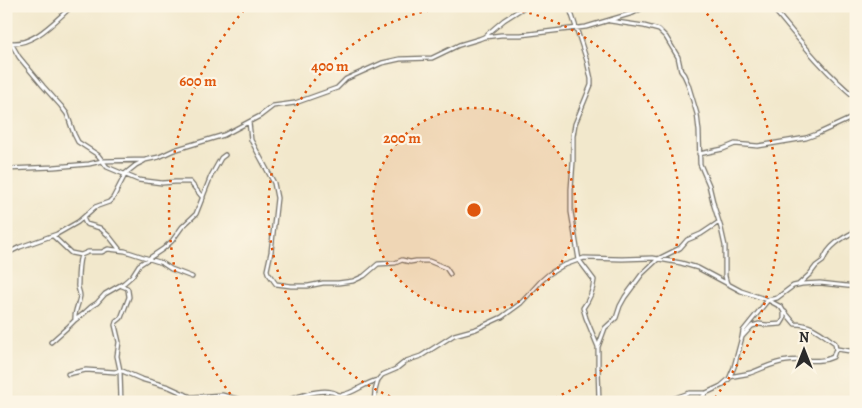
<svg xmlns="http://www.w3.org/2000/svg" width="862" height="408" font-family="Alegreya,serif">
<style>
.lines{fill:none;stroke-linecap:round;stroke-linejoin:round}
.street-casing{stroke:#716d63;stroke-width:5.5}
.street{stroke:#fff;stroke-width:3}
.ring{fill:none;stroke:#df570e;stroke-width:2.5;stroke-dasharray:2.5 5}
.centre{fill:#df570e;stroke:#fcf5e5;stroke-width:2.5}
.ring-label{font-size:15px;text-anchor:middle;font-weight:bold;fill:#df570e;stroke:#fcf5e5;stroke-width:4.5;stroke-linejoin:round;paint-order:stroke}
</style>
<rect width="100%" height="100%" fill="#fcf5e5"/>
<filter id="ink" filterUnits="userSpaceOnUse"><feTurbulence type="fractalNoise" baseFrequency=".02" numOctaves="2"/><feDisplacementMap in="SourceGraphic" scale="10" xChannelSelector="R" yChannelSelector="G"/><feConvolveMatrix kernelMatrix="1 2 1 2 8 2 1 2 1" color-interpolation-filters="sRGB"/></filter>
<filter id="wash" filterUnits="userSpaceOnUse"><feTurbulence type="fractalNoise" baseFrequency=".0096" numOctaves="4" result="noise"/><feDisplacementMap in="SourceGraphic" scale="20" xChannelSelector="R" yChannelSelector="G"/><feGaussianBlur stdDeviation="1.12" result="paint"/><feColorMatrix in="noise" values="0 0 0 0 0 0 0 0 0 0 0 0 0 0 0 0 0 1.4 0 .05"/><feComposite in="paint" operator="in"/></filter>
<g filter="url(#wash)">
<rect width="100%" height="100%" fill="#f2e8cc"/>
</g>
<g filter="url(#ink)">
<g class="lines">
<defs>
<path id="street" d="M569,6L587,61L591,79V85L575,124L573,136V162L571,189V212L579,260L594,280C593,291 590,299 583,308L586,318L598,347V367L599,402
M771,6C798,38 823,71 856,98
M610,21L644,26L659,30L666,37L678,57L681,71L684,75L688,84L697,114L699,131L700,164L709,185L714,206L721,228L725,246V276L727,284
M485,37L501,35H521L586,27L633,13L646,6
M6,42C31,49 55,21 72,6
M11,43L19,57L43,86L61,106L67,114L74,134L78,142L98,155L107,167L138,180L162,183L175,182H190L203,198
M249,122L251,140L274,183L277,198L271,252L267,270L268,273L276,284L291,286H308L323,283H338L353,281L364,276L378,264L395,263L402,260L410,262L416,261H429L446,268L450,274
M699,154L723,149L735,144L758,146L806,138L817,134L856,116
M6,169L54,167L89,164L102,161L145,160L159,157L174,150L224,135L260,116L273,106L295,103L337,88L346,79L382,63L400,59L432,58L459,45L479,39L484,37L504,20L526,6
M83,218L86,224L100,228L109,236L120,250
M53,236L71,253L81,255L88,252H102L108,249L125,251L162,263L171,269L192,277
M6,254L20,247L57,234L78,222L95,207L109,202L113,198L126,173L136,165L144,161
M799,284L810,274L816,266L823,261C828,246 842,238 856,231
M785,312L795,324C812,324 822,334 835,343L836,350
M75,320C74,311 79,304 80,296C80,291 77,288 78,284C78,274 78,264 81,255
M51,342L69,326L75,320L82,315L92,306L97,303L105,294L124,283L132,276L139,265L163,249L172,241L182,227L196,214L211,176L221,158L225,155
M598,347L605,328L616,318L620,306L625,297L642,274L658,259L680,248L687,240L701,234L719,222
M68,374L86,370L115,372L120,370L141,379L169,387L191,397L222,395L249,402
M730,377C737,375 743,375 750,373C762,369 774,362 787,361C802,358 819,364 833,357L835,351L837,349L850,351L856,349
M121,402L120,370L117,356L119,342L115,325L116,322L121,318L129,297L128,290L127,288L122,286
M176,402L181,396L185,394
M284,402C295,397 319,389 331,392C335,392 337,396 342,395C355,393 364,383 378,380
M374,402L375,391L378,380L382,375L396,369L406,361L421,356L454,335L476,329L502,317L521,303L541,281L549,274L562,266L584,258L622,259L653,258L681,263L698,268L741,291L768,300L777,298L793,286L802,284L820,283L856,287
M664,402L689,393H705
M698,402L706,393L721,386L729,379L734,367L742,337L752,326L759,324L767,325L781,324L784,319V312L781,307L768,300L743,331L742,337"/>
</defs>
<use href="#street" class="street-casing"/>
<use href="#street" class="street"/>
</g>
</g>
<circle cx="474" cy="210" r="102" fill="#df570e" fill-opacity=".12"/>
<g class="ring">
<circle cx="474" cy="210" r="102"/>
<path d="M404 402A204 204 0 0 1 463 6M485 6A204 204 0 0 1 544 402"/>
<path d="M235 400A305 305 0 0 1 246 8M702 8A305 305 0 0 1 713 400"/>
</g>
<circle cx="474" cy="210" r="8" class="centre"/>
<g class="ring-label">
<text x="330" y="71">400 m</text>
<text x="198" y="86">600 m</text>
<text x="402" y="143">200 m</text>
</g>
<rect width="862" height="408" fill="none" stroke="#fcf5e5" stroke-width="25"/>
<g transform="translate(804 350)" stroke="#fcf5e5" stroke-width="4" paint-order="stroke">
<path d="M0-4L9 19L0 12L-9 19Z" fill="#2b2b2b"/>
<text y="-8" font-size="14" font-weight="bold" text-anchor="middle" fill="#2b2b2b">N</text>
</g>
</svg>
